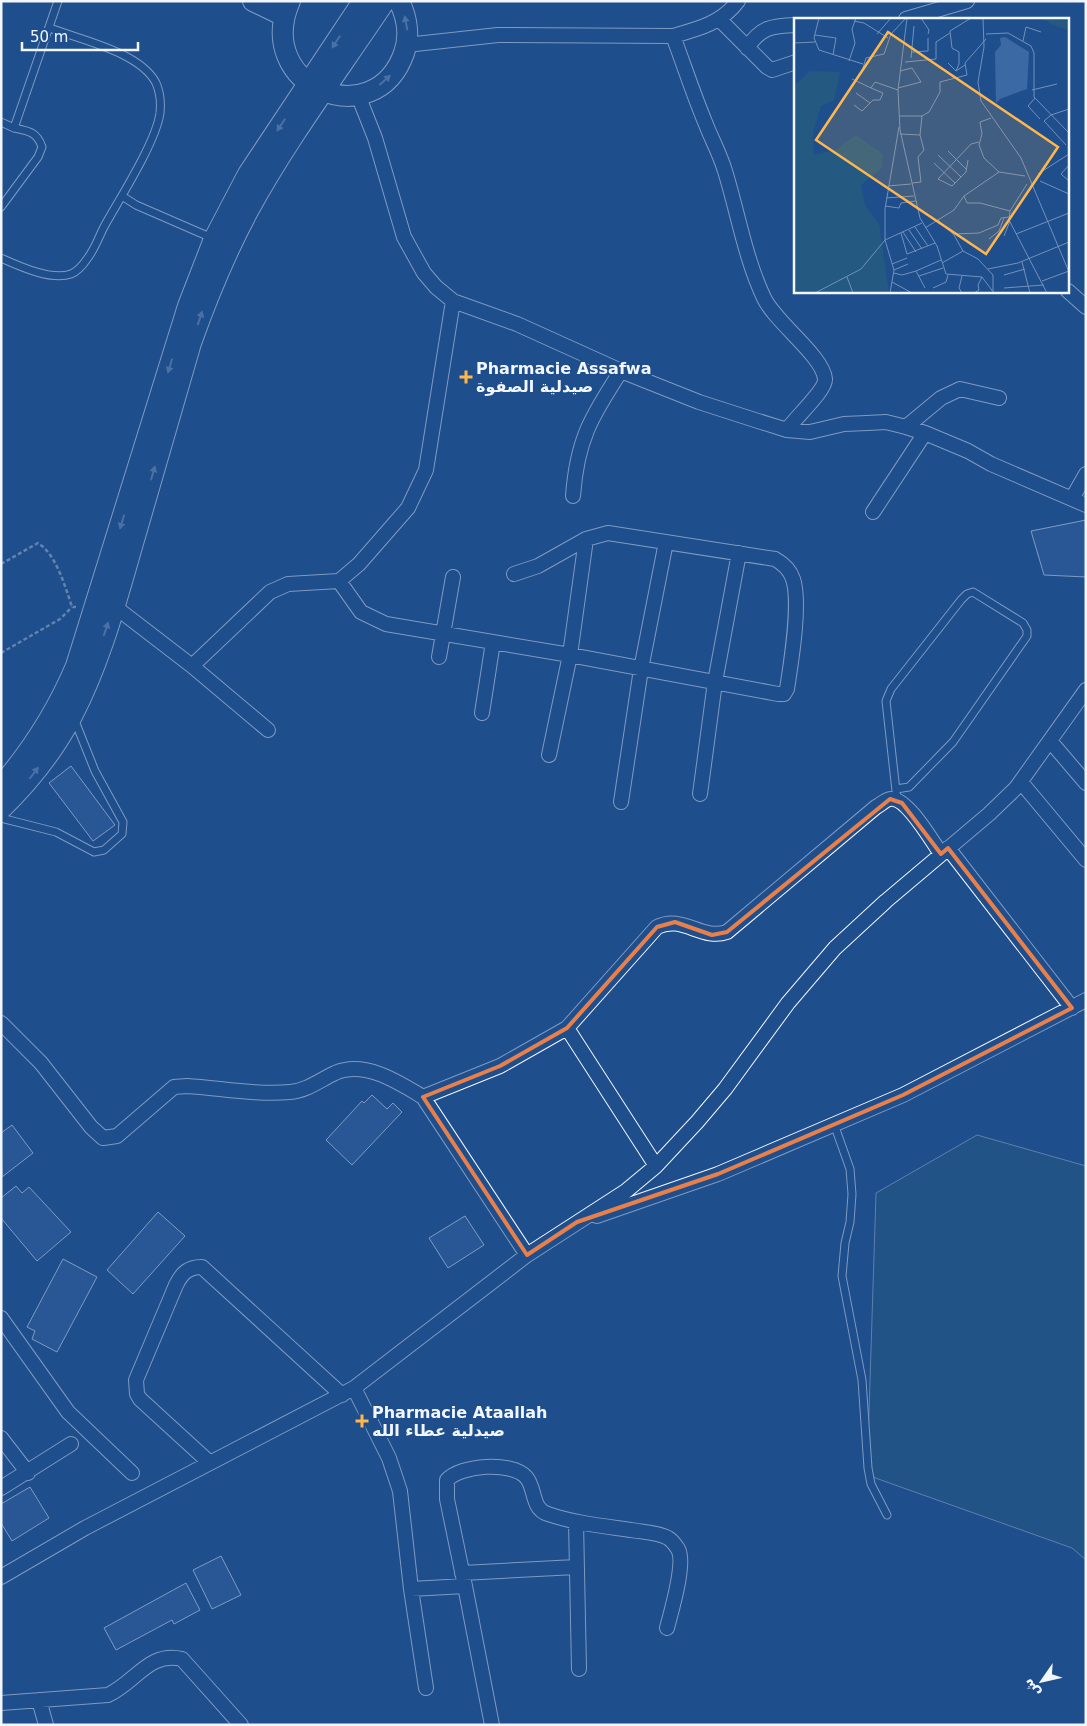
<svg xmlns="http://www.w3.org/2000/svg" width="1087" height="1726" font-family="'DejaVu Sans','Noto Naskh Arabic',sans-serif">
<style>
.green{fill:#245a82;stroke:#a8bbd7}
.building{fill:#3563a3;stroke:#f2f6ff}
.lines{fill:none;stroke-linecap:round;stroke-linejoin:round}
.lane-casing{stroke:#f2f6ff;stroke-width:9}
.street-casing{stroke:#f2f6ff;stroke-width:16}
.secondary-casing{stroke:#f2f6ff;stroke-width:22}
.path{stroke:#b3c4dc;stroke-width:2.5;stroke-dasharray:4 2.5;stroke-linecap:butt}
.lane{stroke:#1f4e8c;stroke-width:7}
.street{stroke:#1f4e8c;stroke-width:14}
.secondary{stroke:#1f4e8c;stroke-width:20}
.oneway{fill:#7e9ac0}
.marked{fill:none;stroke:#ea8049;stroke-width:4;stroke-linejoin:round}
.poi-dot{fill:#ffb74d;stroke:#1f4e8c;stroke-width:2}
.labels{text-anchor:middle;stroke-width:4;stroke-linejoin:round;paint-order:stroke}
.poi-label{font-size:16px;font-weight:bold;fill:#f2f6ff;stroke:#1f4e8c;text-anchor:start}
.inset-road{fill:none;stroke:#7391ba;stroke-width:1}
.view{fill:#ffb74d;fill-opacity:0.15;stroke:#ffb74d;stroke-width:2.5}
.inset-edge{fill:none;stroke:#f2f6ff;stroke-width:2.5}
</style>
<rect width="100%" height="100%" fill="#1f4e8c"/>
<path class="green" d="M977,1135L1086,1166V1560L1072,1548L867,1475L876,1193Z"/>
<path class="building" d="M1086,520V577L1044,575L1031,531Z
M71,766L115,825L93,841L49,783Z
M372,1095L387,1109L393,1103L402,1112L352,1165L326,1140L362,1101L364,1103Z
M12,1125L33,1153L2,1177L1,1133Z
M16,1186L22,1193L29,1187L71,1232L37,1261L1,1218V1198Z
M158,1212L185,1236L133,1294L107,1270Z
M465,1216L484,1245L448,1268L429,1238Z
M63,1259L97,1277L57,1352L32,1339L35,1331L27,1327Z
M30,1487L49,1518L12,1541L1,1523V1504Z
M221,1556L241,1595L212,1609L193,1570Z
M186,1583L200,1610L174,1624L172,1620L116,1650L104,1628Z"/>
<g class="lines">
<defs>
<path id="lane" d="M1,122L14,128L58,1
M122,196L136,205L212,238
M1,207L38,157L42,147C37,132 29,131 14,128
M1,258C19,266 51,281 71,274C78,271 83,265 87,259C95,249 99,236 105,225C120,198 156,142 160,113C161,103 160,92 156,83C140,52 81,40 50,28
M896,789L909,787L953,742L1027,636V630L1023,623L973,592L967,594L961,600L891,689L886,701L897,800
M1,818L56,832L94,852L104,850L122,834L123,822L95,771L75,721
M834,1124L850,1169L852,1194L850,1222L845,1243L842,1276L862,1380L868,1468L871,1484L887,1515"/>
<path id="street" d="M719,19L767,67L772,70L796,62
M906,19L967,1
M673,36C684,65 693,93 705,122C711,138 720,154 725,171C738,213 745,258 764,298C775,322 823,356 825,379C826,390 794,419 787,430
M406,45L498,35L673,36C698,29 722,23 738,1
M747,48C761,27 771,26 796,25
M358,95L375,138L404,237L424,273L436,287L453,301L517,324L621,371L699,402L758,421L787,430L810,432L844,424L867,423L886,422L906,427L925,433L968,451L991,464L1086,505
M1068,291L1086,307
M906,427L941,398L960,389L999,398
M573,496C577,440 591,417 621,371
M1073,497L1086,474
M873,512L925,433
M339,581L361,612L386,624L570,655L778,694H784L787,689C791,663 801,603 793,579C790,570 784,564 775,559L608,533L586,539L538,566L514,574
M114,606L192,666L270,592L288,584L339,581L359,564L408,508L426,470L453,301
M439,657L453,577
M192,666L268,730
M482,713L493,642
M1051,742L1086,783
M549,755L570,655L586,539
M1021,782L1086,860
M700,794L715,682L739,553
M621,802L641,669L666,542
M948,848L1072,1008
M1,1023L41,1063L91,1127L103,1138L117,1136L174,1087L187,1086C220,1088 256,1095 290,1092C306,1091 320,1080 335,1073C365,1060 398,1082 423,1097L527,1255
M567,1028L656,1166
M423,1097L500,1066L567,1028L657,927C682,914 702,941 727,932L876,807C880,805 885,800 890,799C906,796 932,841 941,854
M597,1216L718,1174L903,1095L1086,1000
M1,1318L68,1412L132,1473
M354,1388L389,1458L400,1491L411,1589L465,1586L447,1499V1480C461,1465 511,1461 526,1477C536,1488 531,1509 548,1514C574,1523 603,1526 631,1530C642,1532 658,1532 668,1538C672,1540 676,1546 678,1549C686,1563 671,1612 667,1628
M1,1438L28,1473
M210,1463L140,1399L137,1394L136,1380L176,1285C182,1273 188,1267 202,1267L342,1395
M1,1488L71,1444
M576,1522L579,1669
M462,1573L576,1567
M1,1577L85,1528L354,1388L527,1255L626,1191L656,1166L697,1122L725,1089L788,1003L835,948L886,901L989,814L1016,788L1086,690
M465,1586L492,1725
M411,1589L426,1688
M39,1700L46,1725
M1,1703L108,1695C136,1682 149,1651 182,1659L241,1725"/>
<path id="secondary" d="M253,1L284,16
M290,1C252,87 375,136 404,53C410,36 407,17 399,1
M1,786C33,749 57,711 76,666L188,306L214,239L248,174L363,1
M1,809C29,782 54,750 72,716C102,659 118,594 136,533C154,470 173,407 191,343C207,298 225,254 248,211C288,138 339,70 385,1"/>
</defs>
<use href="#lane" class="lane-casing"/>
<use href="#street" class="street-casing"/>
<use href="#secondary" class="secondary-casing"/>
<path class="path" d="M1,564L38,543C56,554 65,586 72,607H76
M1,653L60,619L72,607"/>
<use href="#lane" class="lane"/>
<use href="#street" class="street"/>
<use href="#secondary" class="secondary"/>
</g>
<defs><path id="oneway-solid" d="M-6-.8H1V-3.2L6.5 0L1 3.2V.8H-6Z" transform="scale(1.25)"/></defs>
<g class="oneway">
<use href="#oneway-solid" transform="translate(406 23) rotate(-101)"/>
<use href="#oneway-solid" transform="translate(336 42) rotate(123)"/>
<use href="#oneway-solid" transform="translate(385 80) rotate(-41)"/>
<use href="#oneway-solid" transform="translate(281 125) rotate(124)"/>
<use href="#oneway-solid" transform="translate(200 318) rotate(-71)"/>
<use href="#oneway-solid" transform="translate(170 366) rotate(107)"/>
<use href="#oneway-solid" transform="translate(153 473) rotate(-74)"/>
<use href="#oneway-solid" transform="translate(122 522) rotate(107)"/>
<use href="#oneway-solid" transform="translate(106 629) rotate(-71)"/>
<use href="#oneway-solid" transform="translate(34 773) rotate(-52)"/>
</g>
<path d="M0 0H1087V1726H0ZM890,799L902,803L941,854L948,848L1072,1008L903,1095L718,1174L577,1222L527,1255L423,1097L500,1066L567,1028L657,927L675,922L712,935L727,932Z" fill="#1f4e8c" fill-opacity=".55" fill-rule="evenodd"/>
<path class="marked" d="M890,799L902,803L941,854L948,848L1072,1008L903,1095L718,1174L577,1222L527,1255L423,1097L500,1066L567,1028L657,927L675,922L712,935L727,932Z"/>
<g class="poi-dot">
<path d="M463.5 369.5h5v5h5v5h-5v5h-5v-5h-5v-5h5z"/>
<path d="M359.5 1413.5h5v5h5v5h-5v5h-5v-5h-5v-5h5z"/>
</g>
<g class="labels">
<g class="poi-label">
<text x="476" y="374">Pharmacie Assafwa<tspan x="476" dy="18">صيدلية الصفوة</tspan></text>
<text x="372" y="1418">Pharmacie Ataallah<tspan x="372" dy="18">صيدلية عطاء الله</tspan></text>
</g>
</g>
<g transform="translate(794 18)">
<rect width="275" height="275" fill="#1f4e8c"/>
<path d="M247,0H275V12L259,7ZM16,53L46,54L40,82L27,88L19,114L20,137L41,132L62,117L89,136L88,150L67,167L71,187L85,206L95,275H0V68Z" fill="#245a82"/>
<path d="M211,19L235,34L233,71L206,81L202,85L201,34L207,27L206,20Z" fill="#3b69a3"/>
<path class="inset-road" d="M25,0L20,20L25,32L69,46M113,0L104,72L106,112L126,200L143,228L152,256L188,259L200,275M127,0L135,12L134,16M189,0L190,29L184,64L187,83L227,140L275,254M60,3L70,5L94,20M83,16L97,0M192,16L214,15L237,28L240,35V79L275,115M21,17L42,20L39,37M229,23L232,9L247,14M0,25L21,24M118,34L134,33V20M117,40L120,8M55,43L61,25L58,11L62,0M111,44L142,41V24L156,15M154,45L162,53L171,47M69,50L72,40L90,36L97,16L112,0M162,53L165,46V34L158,30L156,13L177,0M58,61L77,70M104,70L127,64L118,50L106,53M238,72L263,66M62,75L76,85M241,80L234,88L246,101M60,87L68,93L79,82H86L89,75L77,70L81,64L104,72M106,98H128L135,94L146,74V64L173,57L171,45L192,21M197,100L186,104L188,116L185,127L190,140L205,154M106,116L126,117M272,127L250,103L257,97L275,91M154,133L172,151M144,137L167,159M174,142L172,154L158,168L144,161L177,126L185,124M140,145L161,165M275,147L267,156L275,163M244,156L275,136M246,163L275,176M118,165L127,164L124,139L130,132L126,117L128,98M233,166L216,193L215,202L253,275M94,168L117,166M170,178L173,185H186L216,193M92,180L120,178M91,188L105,190L107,185L122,183M144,202L160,217L169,233L184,241L199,257V273M121,209L134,228M131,210L160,192L170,178L205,154L231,158M115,212L128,231M109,214L122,234M107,215L113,236L141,225M160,216L185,215L204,207L207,200L215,199M222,216L275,195M210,218L216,203M195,221L205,213L210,200M228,244L236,275M148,245L169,233M98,246L113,240M194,251L224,245L275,224M100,252L114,246M122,253L147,242M100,255L108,257L122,253L131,270M210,257L231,251M125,258L149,250M168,258L165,270L168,275M53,259L59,275M248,263L275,253M98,264L118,275M139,270L152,264L154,257M210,270L250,267M21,275L67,251L91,222V191L105,109M96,275L100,252L91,222L128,205M180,275L185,272L184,267L188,259"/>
<path class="view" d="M94,14L264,129L192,236L22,122Z"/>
<rect width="275" height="275" class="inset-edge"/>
</g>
<rect width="1087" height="1726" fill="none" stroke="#f2f6ff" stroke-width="5"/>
<g transform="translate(1042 1681) rotate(236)" stroke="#1f4e8c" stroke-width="4" paint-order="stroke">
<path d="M0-4L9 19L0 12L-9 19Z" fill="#f2f6ff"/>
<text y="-8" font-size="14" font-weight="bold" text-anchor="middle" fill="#f2f6ff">ش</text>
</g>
<path d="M22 42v8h116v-8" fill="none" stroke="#f2f6ff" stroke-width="2.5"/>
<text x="30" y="42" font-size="15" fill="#f2f6ff" stroke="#1f4e8c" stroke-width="4" paint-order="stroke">50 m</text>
</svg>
